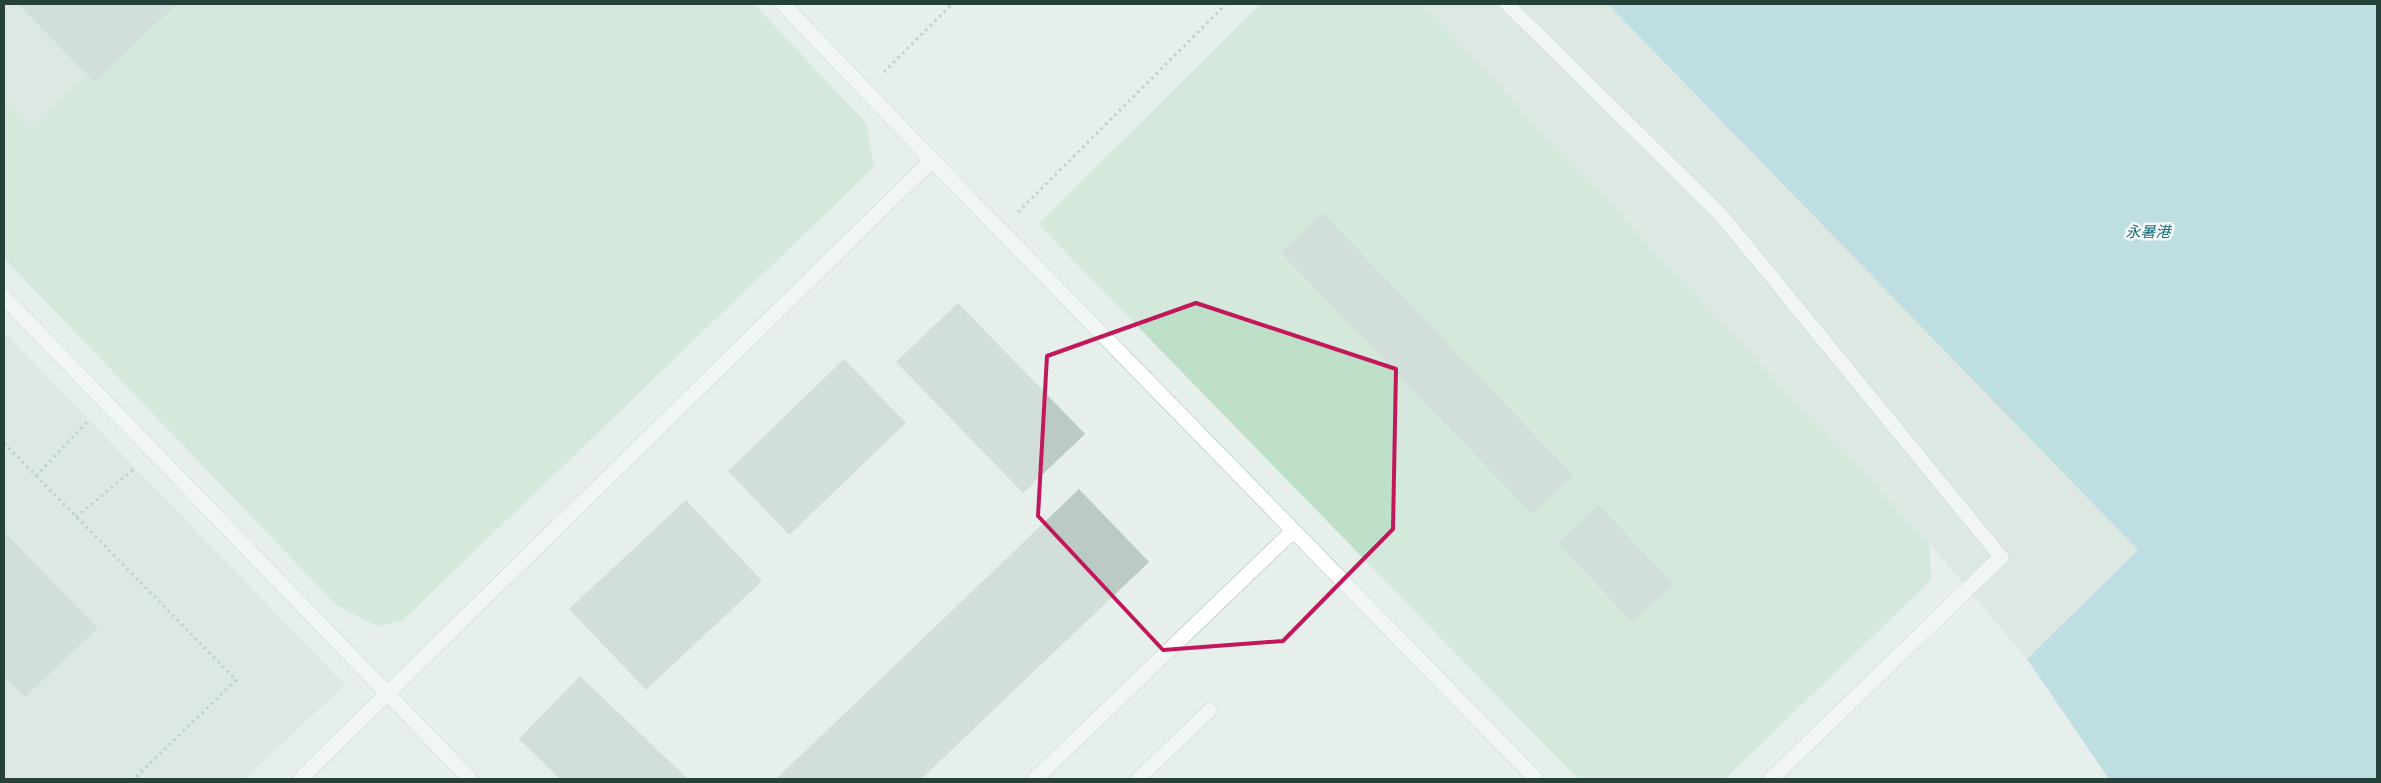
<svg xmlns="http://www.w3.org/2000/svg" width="2381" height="783" font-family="'Varela Round','Noto Sans SC',sans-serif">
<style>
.built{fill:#d4dfda}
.green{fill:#bfe0c8}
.water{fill:#8ec9d4}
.building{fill:#bbcac4}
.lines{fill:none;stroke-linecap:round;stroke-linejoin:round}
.service-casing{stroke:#a8b8b2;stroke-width:15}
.minor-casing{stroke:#a8b8b2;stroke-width:16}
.tertiary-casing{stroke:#a8b8b2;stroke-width:16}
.path{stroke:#86b3a5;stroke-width:3;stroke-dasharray:2.5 4;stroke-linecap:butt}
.service{stroke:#fff;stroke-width:14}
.minor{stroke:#fff;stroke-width:15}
.tertiary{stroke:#fff;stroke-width:15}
.marked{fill:none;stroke:#c2185b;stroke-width:4;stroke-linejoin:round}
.labels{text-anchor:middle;stroke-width:5;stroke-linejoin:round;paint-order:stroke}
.water-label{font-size:15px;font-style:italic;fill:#1c6f80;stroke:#f7fbf9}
</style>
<rect width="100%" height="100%" fill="#e6efeb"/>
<path class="built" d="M4,4H163L32,128L4,99Z
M1422,4H1608L2138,550L2027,659L1929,543Z
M4,332L345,685L244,779H4Z"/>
<path class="green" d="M163,4H754L866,123L874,167L403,620L379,627L335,604L4,258V99L32,128Z
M1261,4H1422L1929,543L1931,580L1725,779H1578L1038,224Z"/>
<path class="water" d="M1608,4H2377V779H2109L2027,659L2138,550Z"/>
<path class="building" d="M18,4H177L94,82Z
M1323,213L1573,475L1532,514L1281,253Z
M958,303L1085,434L1023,493L896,362Z
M844,359L906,423L789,535L728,471Z
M1079,489L1149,562L921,779H776Z
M686,500L762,581L646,690L569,609Z
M1599,505L1673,584L1632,622L1558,543Z
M4,532L98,628L25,697L4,676Z
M580,676L688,779H560L519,739Z"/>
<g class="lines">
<defs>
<path id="service" d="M1507,4L1721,215L2001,557
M1138,779L1210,710"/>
<path id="minor" d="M4,297L470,779
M1035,779L1293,531
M1771,779L2001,557"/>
<path id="tertiary" d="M783,4L932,160L1536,779
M300,779L932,160"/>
</defs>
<use href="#service" class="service-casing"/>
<use href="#minor" class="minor-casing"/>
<use href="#tertiary" class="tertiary-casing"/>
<path class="path" d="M884,72L952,4
M1018,212L1226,4
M4,443L236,680L134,779
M36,476L89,420
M76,517L135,468"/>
<use href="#service" class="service"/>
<use href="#minor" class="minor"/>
<use href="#tertiary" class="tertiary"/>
</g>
<path d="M0 0H2381V783H0ZM1196,303L1396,369L1393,529L1283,641L1163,650L1038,516L1047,356Z" fill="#e6efeb" fill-opacity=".55" fill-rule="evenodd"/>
<path class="marked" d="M1196,303L1396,369L1393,529L1283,641L1163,650L1038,516L1047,356Z"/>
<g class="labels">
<g class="water-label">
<text x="2148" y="237">永暑港</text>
</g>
</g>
<rect width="2381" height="783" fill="none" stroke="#24423a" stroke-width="10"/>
</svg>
